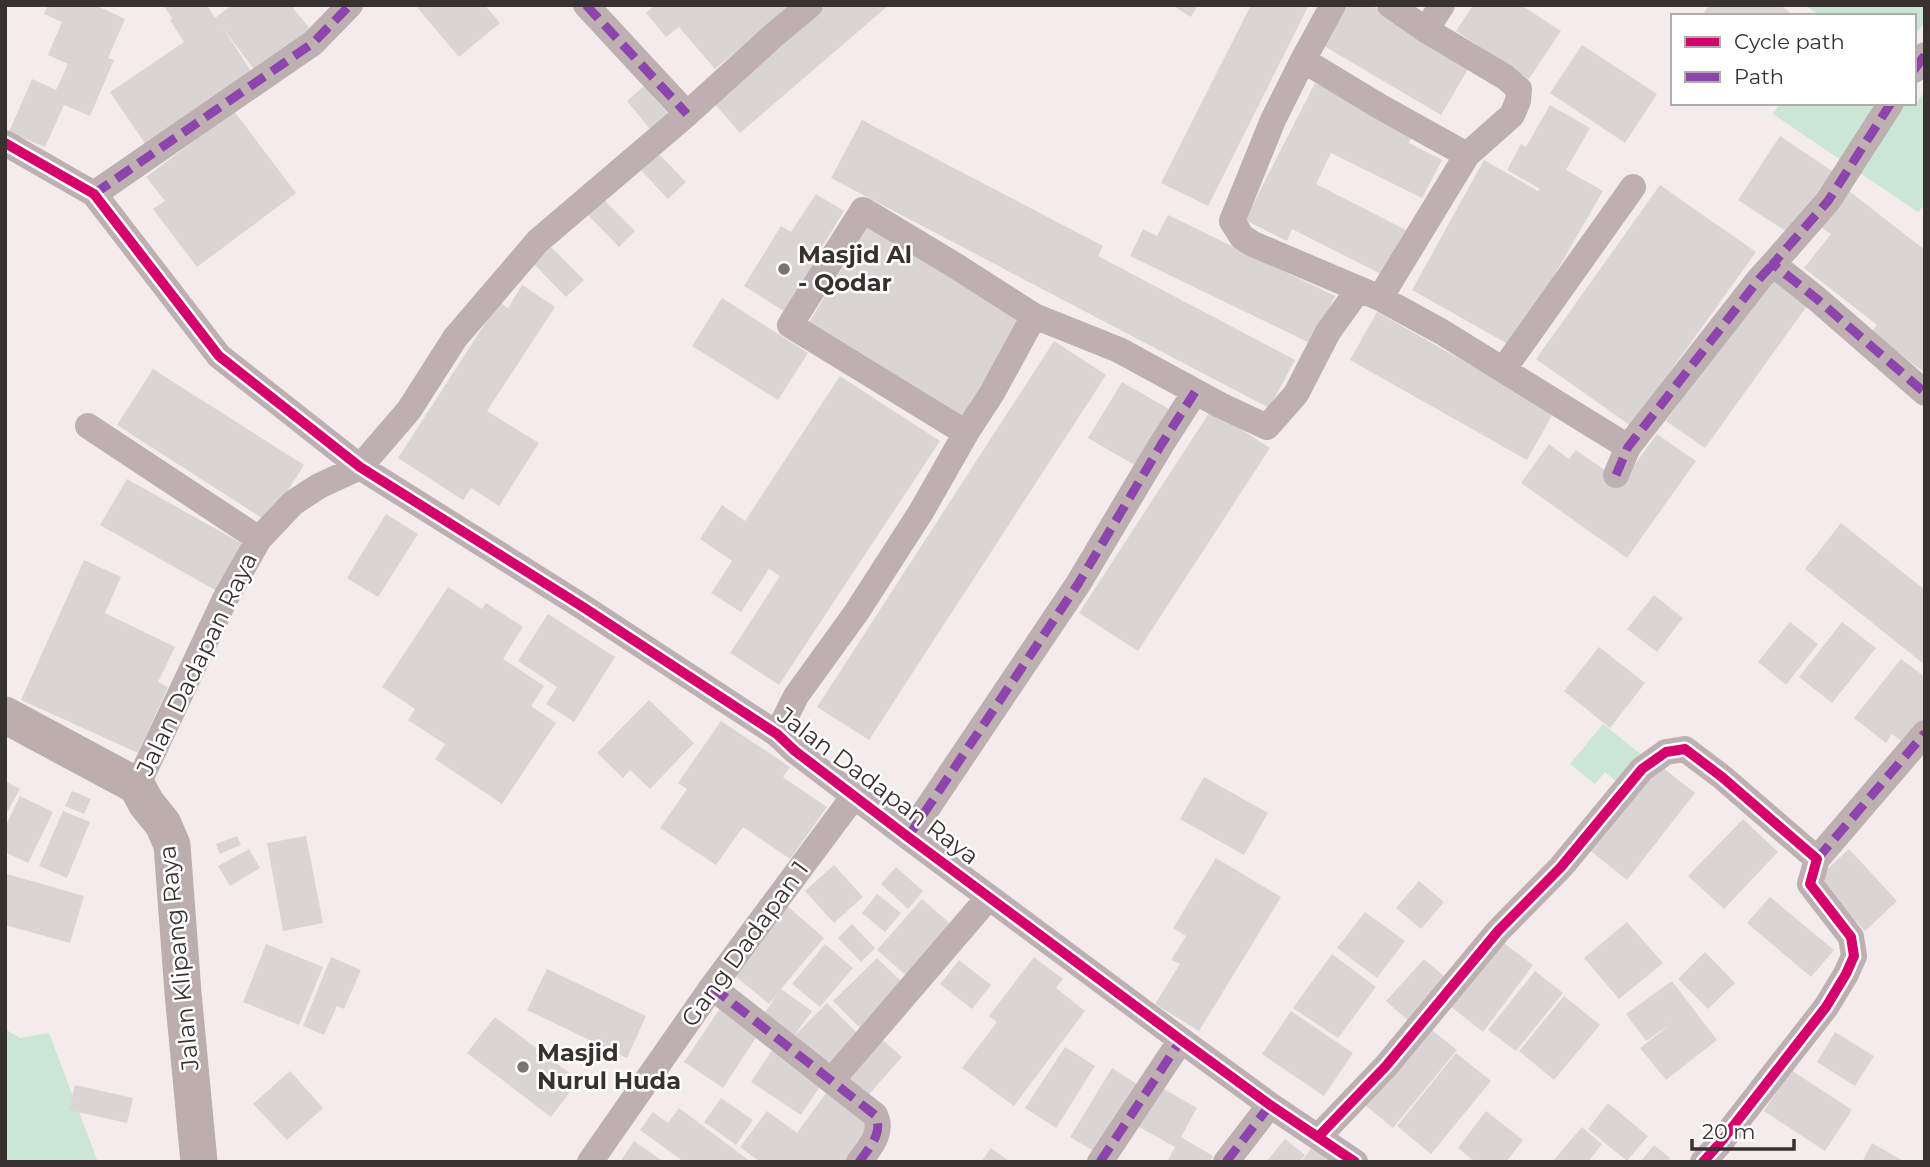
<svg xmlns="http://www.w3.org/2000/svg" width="1930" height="1167" font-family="Montserrat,sans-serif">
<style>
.green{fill:#cce6d6}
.building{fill:#dad5d3}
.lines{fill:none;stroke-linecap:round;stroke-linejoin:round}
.street{stroke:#beb0b0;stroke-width:26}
.secondary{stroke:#bdaeae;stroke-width:37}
.quiet{stroke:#8e44ad;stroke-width:9;stroke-dasharray:18 9;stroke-linecap:butt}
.cycleway-casing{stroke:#fff;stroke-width:15}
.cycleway{stroke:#d6006c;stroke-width:10}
.poi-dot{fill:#797371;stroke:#fff;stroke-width:2.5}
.labels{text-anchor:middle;stroke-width:5;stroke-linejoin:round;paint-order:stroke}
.poi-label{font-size:24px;font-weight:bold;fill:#373230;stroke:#fff;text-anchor:start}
.street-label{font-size:24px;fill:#373230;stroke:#fff}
</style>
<rect width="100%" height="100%" fill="#f3ecea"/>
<path class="green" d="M1805,5H1925V22L1914,36V16H1820Z
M1925,91V204L1918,212L1773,114L1780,103H1912L1915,105Z
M1603,724L1643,756L1620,784L1605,772L1595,784L1570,764Z
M5,1029L20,1038L49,1033L98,1162H5Z"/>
<path class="building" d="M48,5H95L125,19L108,58L114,60L90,116L64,105L45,147L9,132L32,79L56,90L68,64L48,55L62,22L44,14Z
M163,5H207L215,18L232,5H297L293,8L311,30L255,71L223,28L253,74L146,145L110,92L184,42L170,20L173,19Z
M415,5H485L500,23L459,57Z
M655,5H792L715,69L679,27L666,37L646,13Z
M826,5H889L740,133L714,103Z
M1172,5H1198L1191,17Z
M1251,5H1309L1208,206L1161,183Z
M1348,5H1371L1471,64L1441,115L1324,46Z
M1473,5H1521L1561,31L1529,79L1456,31Z
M1709,5H1780L1795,16H1702Z
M1582,45L1657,94L1625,143L1550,93Z
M1315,83L1414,133L1409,143L1442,160L1422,198L1331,153L1316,184L1406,230L1383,275L1292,229L1287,241L1245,220Z
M644,86L668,114L650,129L627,101Z
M1550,105L1590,128L1566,170L1603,191L1513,347L1412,290L1484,160L1538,191L1540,189L1507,170L1521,144L1526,147Z
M234,111L296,193L197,267L153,209L165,201L146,177Z
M862,120L1103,246L1098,256L1295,360L1269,408L831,178Z
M1780,136L1835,173L1793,236L1738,200Z
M654,149L686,182L668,199L636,165Z
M1660,185L1756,252L1631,426L1536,359Z
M1849,191L1925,250V373L1871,332L1877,325L1804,268L1831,234L1821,227Z
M816,194L844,211L820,250L824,253L787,313L744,286L781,226L791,232Z
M602,198L635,231L619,247L586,213Z
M1168,215L1335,296L1312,344L1130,256L1143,229L1157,236Z
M871,222L1024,316L961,418L808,324Z
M551,247L584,280L566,297L534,264Z
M1771,275L1809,303L1705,448L1666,421Z
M522,285L555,307L487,411L539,443L499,506L471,488L463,500L398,458L499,302L508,308Z
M722,298L808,353L778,400L692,346Z
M1377,312L1554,412L1527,460L1350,360Z
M1054,341L1106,375L869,740L817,707Z
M153,369L304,465L268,522L117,425Z
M840,376L940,441L779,685L730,653L780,576L769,569L741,612L711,593L732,561L700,539L722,505L745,521Z
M1122,382L1169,409L1136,466L1088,438Z
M1211,410L1270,448L1138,651L1079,613Z
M1657,434L1696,461L1627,558L1521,483L1549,444L1569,459L1576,450L1622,482Z
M127,479L248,547L222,594L100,525Z
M386,514L418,534L378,597L347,578Z
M1841,523L1925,590V665L1805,569Z
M84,560L121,577L105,613L175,647L158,682L168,687L138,753L21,700Z
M448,587L482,609L486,603L523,627L503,659L544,686L531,706L556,723L502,804L435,759L445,744L408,720L415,709L382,687Z
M1654,595L1683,618L1657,652L1627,629Z
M548,614L615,657L574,722L546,704L557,687L518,661Z
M1790,622L1818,644L1786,685L1758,662Z
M1842,622L1876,648L1832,703L1799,677Z
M1599,647L1645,683L1610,728L1564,691Z
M1901,659L1925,677V721L1906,745L1892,734L1886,743L1854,718Z
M649,700L694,743L650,789L630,770L623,778L597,753Z
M721,721L790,767L783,777L827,807L790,859L743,827L716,865L660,828L687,789L678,783Z
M1657,763L1695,793L1627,880L1587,848Z
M1204,777L1268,813L1244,855L1180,819Z
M5,781L20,789L5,816Z
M72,791L91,799L84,814L65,806Z
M20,796L53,812L28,863L5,852V827Z
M63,811L90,822L67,878L39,866Z
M1743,819L1778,852L1724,909L1688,876Z
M237,836L241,845L220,854L216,844Z
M306,836L323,923L283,931L267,843Z
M249,849L260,868L230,886L218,866Z
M1849,849L1897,901L1865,931L1817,879Z
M1216,858L1281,897L1199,1031L1155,1004L1180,964L1171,960L1186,936L1173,928Z
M834,865L863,897L834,923L805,891Z
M896,867L923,891L908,909L881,884Z
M7,874L84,896L70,943L5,925V881Z
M1419,881L1444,902L1421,929L1396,908Z
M877,894L901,913L885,932L862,913Z
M1770,897L1834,950L1811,977L1747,923Z
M922,899L954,927L909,978L877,950Z
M785,904L824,938L781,989L812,1011L794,1036L764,1014L778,993L769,1004L728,970Z
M1365,912L1405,941L1377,978L1337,948Z
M1627,922L1663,963L1619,999L1584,958Z
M852,924L875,948L861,962L838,938Z
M1500,940L1533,965L1483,1032L1450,1006Z
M266,944L323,967L299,1025L243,1002Z
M825,944L853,968L820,1007L792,984Z
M1705,952L1735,983L1708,1009L1678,979Z
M1332,954L1376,987L1338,1038L1293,1008Z
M331,957L361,970L344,1009L337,1006L324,1035L303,1026Z
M1034,957L1063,979L1056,988L1085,1011L1014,1106L962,1068L997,1022L989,1016Z
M877,958L904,984L860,1028L833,1001Z
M1424,959L1451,982L1413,1025L1386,1001Z
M959,960L991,985L972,1009L940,984Z
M547,969L646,1016L627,1058L527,1010Z
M1535,971L1563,993L1516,1051L1488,1030Z
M1672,981L1717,1040L1666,1080L1640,1048L1672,1023L1646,1041L1626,1014Z
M1564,996L1600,1025L1554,1080L1519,1051Z
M827,1003L860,1036L825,1070L793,1037Z
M721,1007L759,1033L723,1088L684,1062Z
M1291,1011L1353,1053L1324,1096L1262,1054Z
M495,1017L579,1080L551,1117L467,1053Z
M1428,1027L1457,1050L1393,1128L1365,1105Z
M1835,1032L1874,1056L1855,1086L1817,1062Z
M877,1035L902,1057L863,1101L839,1079Z
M1065,1047L1095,1066L1056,1128L1025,1108Z
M773,1049L823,1082L801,1115L751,1082Z
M1456,1053L1491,1081L1431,1154L1397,1126Z
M1112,1068L1140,1086L1099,1154L1070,1137Z
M1791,1070L1852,1110L1825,1151L1764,1111Z
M290,1071L323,1108L287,1140L253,1104Z
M1155,1084L1197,1108L1181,1137L1213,1156L1210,1162H1167L1175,1147L1132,1123Z
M75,1085L133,1098L127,1123L69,1110Z
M826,1093L874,1128L849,1162H760L740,1147L767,1111L797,1133Z
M721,1098L753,1120L736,1145L704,1122Z
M1608,1103L1648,1136L1627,1161L1588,1129Z
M679,1108L751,1162H684L640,1130L653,1112L668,1123Z
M1486,1111L1523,1140L1506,1162H1475L1458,1148Z
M1582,1127L1602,1144L1588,1162H1552Z
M1285,1139L1305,1155L1299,1162H1266Z
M634,1141L664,1162H620Z
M1872,1143L1905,1162H1862Z
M1654,1145L1670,1158L1667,1162H1640Z
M1312,1147L1331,1162H1301Z
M991,1148L1010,1162H981Z"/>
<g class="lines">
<path class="street" d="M586,5L687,114
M1390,5L1426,30
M1303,60L1333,5
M1914,70L1925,55
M1891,103L1828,201L1773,264L1817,299L1925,393
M5,143L94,194L219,356L360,467L583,607L777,734L795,751L908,837L1181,1040L1270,1105L1355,1162
M1467,155L1379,106L1303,60L1273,120L1232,221L1242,237L1253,244L1380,298L1442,332L1628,447
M94,194L313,43L350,5
M1380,298L1467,155L1512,115L1518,101L1519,89L1505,77L1426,30L1442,5
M1503,370L1633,187
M88,426L259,539
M966,433L790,325L863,210L956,266L1034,316L1119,350L1220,405L1267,427L1296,394L1328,332L1359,289
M1616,475L1628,447L1760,278L1773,264
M777,734L796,696L856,613L921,512L966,433L992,393L1034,316
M137,786L225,599L259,539L293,503L319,486L360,467L409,410L455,338L538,241L687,114L774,35L810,5
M908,837L1078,584L1161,445L1195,392
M1817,859L1925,733
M712,987L875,1115C884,1133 869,1148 859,1162
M832,1080L989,897
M1318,1137L1386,1066L1498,931L1561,867L1642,769L1666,752L1685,749L1722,777L1817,859L1810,884L1851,937L1854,956L1846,974L1826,1007L1720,1143L1703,1162
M590,1162L712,987L854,796
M1100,1162L1181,1040
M1226,1162L1270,1105"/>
<path class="secondary" d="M5,715L137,786L146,803L163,824L172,845L183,993L199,1162"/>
<path class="quiet" d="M586,5L687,114
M1914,70L1925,55
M1891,103L1828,201L1773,264L1817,299L1925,393
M94,194L313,43L350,5
M1616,475L1628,447L1760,278L1773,264
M908,837L1078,584L1161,445L1195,392
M1817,859L1925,733
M712,987L875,1115C884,1133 869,1148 859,1162
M1100,1162L1181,1040
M1226,1162L1270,1105"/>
<defs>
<path id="cycleway" d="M5,143L94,194L219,356L360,467L583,607L777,734L795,751L908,837L1181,1040L1270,1105L1355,1162
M1318,1137L1386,1066L1498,931L1561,867L1642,769L1666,752L1685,749L1722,777L1817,859L1810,884L1851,937L1854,956L1846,974L1826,1007L1720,1143L1703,1162"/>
</defs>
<use href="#cycleway" class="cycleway-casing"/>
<use href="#cycleway" class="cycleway"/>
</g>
<g class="poi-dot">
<circle cx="784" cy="269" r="7"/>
<circle cx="523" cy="1067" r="7"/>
</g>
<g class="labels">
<g class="poi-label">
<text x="798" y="263">Masjid Al<tspan x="798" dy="28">- Qodar</tspan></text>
<text x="537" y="1061">Masjid<tspan x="537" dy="28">Nurul Huda</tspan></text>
</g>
<g class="street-label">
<text transform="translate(197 664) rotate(-64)" y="8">Jalan Dadapan Raya</text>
<text transform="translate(878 786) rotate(37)" y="8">Jalan Dadapan Raya</text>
<text transform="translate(745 944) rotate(-54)" y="8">Gang Dadapan 1</text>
<text transform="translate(179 958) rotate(-96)" y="8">Jalan Klipang Raya</text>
</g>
</g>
<rect width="1930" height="1167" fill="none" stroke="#373230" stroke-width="14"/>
<rect x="1671" y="14" width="245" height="91" fill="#ffffff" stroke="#afadac" stroke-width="2"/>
<rect x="1685" y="37" width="35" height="10" fill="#d6006c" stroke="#afadac" stroke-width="2"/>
<text x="1734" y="49" font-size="21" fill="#373230">Cycle path</text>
<rect x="1685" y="72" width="35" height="10" fill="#8e44ad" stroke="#afadac" stroke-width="2"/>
<text x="1734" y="84" font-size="21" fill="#373230">Path</text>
<path d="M1692 1139v10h102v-10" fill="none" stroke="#373230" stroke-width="3.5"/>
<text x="1702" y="1139" font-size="21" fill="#373230" stroke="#ffffff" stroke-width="5" paint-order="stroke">20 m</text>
</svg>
